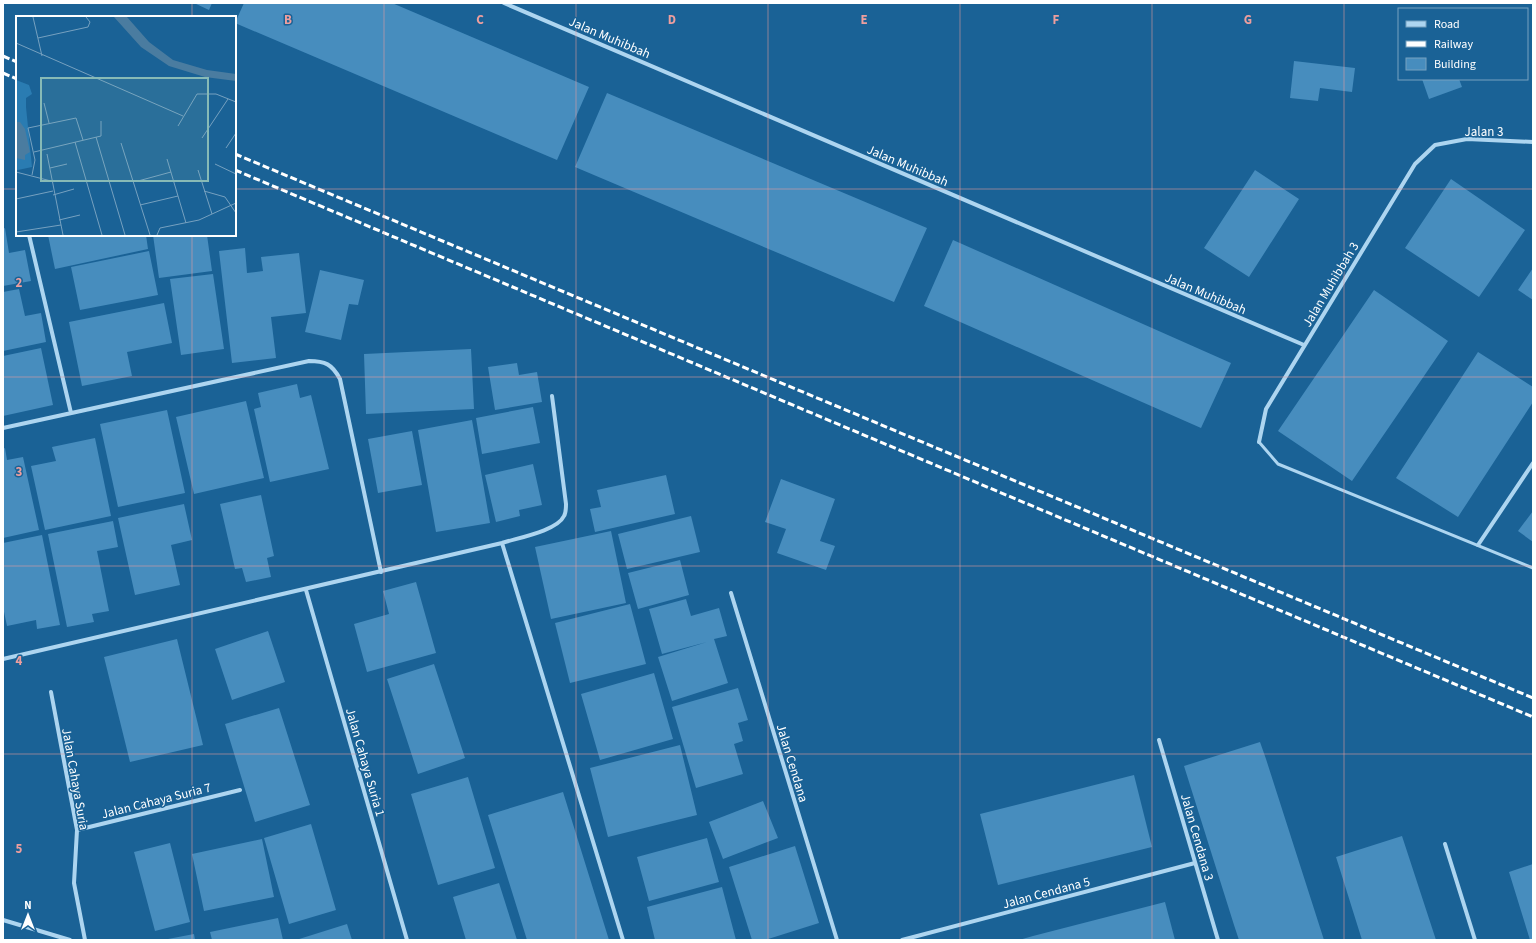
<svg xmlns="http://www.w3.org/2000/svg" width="1536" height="943" font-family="'Source Sans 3',sans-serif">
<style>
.building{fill:#478dbe}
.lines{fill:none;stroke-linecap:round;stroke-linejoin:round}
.service{stroke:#add5f0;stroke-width:3}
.minor{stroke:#add5f0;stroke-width:4}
.rail{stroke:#fff;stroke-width:3;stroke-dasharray:7 3;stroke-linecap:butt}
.grid{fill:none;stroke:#ed9e9e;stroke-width:1;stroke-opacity:0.55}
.labels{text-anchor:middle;stroke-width:3;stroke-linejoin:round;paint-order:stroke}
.street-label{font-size:13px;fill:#fff;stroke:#1a6296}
.inset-road{fill:none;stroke:#76a1c0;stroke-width:1}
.view{fill:#87bab6;fill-opacity:0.15;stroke:#87bab6;stroke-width:2}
.inset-edge{fill:none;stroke:#fff;stroke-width:2}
.grid-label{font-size:13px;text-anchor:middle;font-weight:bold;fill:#ed9e9e;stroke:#1a6296;stroke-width:3;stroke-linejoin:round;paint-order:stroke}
</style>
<rect width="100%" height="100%" fill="#1a6296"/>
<path class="building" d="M194,3H212L209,10Z
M244,3H392L589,87L557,160L235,23Z
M1294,61L1355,68L1352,92L1320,88L1318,101L1290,98Z
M1422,79H1459L1462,87L1429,99Z
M607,93L927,228L894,302L575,167Z
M1255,170L1299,199L1249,277L1204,248Z
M1451,179L1525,230L1479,297L1405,248Z
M5,228L9,253L25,250L31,281L3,286V229Z
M48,235H146L148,249L55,269Z
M153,235H207L212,271L159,278Z
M953,240L1231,363L1201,428L924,306Z
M245,248L247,273L263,271L261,257L299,253L306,313L271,317L276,358L232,363L219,251Z
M149,251L158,295L80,310L71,267Z
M1533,268V300L1518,290Z
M320,270L364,280L358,305L349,304L341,340L305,332Z
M213,274L224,349L181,355L170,279Z
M19,289L25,316L41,313L46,342L3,351V292Z
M1374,290L1448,341L1352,481L1278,431Z
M164,303L172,343L127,352L132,376L82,386L69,322Z
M41,348L53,405L3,416V356Z
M471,349L474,409L366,414L364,354Z
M1478,352L1533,387V402L1458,517L1396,478Z
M517,363L519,375L537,372L542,402L495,410L488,367Z
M297,384L300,398L311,395L329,469L270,482L254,409L261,407L258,393Z
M246,401L264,478L194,494L176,417Z
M533,407L540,443L482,454L476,418Z
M167,410L185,493L118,507L100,424Z
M472,420L490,523L436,532L418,430Z
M412,431L422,485L378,493L368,439Z
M95,438L111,516L45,530L31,466L56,461L52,447Z
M5,448L7,460L23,457L39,530L3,538V449Z
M533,464L542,505L519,510L520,516L496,522L485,475Z
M666,475L675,514L595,532L590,509L601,507L597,490Z
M781,479L835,499L820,541L835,546L826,570L777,553L786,529L765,522Z
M261,495L274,556L267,558L271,577L246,582L242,568L235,569L220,504Z
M184,504L192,540L171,545L180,585L135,595L118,518Z
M1533,511V542L1518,531Z
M691,516L700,552L627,569L618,534Z
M113,521L118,547L97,551L109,611L92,614L94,622L67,627L48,534Z
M611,531L626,603L551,619L535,547Z
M42,535L60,625L37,629L36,620L7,626L3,607V543Z
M680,560L689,595L638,609L628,573Z
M416,582L436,653L367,672L354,624L389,614L383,591Z
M686,599L691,616L719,608L727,636L714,639L728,683L672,701L658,657L707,642L662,654L649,609Z
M630,604L646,664L570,683L555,623Z
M268,631L285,682L232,700L215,649Z
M177,639L203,745L130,762L104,657Z
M434,664L465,758L418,774L387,679Z
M654,673L673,739L600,760L581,694Z
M738,688L748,720L738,723L743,741L734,744L743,774L696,788L672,707Z
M279,708L310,805L255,822L225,724Z
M1260,742L1266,759L1324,940H1239L1234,925L1184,766Z
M680,745L697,815L608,837L590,768Z
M1134,775L1152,847L998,885L980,814Z
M468,777L495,868L438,885L411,794Z
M563,792L609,940H527L488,815Z
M763,801L778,838L723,859L709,822Z
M311,824L336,910L289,924L264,838Z
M1402,836L1436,940H1362L1336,857Z
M707,838L719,882L649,901L637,857Z
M262,839L274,897L204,911L192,854Z
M170,843L190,922L155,931L134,852Z
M795,846L819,923L765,940H752L729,867Z
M1533,864V940H1530L1509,872Z
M499,883L517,940H466L453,897Z
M722,887L736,940H655L647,907Z
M1165,902L1175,940H1019L1033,936Z
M278,918L283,940H212L210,932Z
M347,924L352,940H296Z
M194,934L195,940H168V939Z"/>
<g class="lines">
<path class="service" d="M1259,442L1278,464L1533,568"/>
<path class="minor" d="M504,3L1304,345
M29,235L71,413
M3,428L309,361C325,361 332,364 340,379L381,572
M1259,442L1266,409L1415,164L1435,145L1467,139L1533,142
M502,543L623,940
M1478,545L1533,463
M306,590L407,940
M731,593L837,940
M3,659L502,543C517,538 557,531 564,516C566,513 566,508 566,504L552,396
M51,692L77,830L74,883L85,940
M1159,740L1218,940
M77,830L240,790
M1445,844L1475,940
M3,920L70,940
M902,940L1195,863"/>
<path class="rail" d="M3,56L17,62
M3,73L17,79
M235,154L1533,698
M235,170L1533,717"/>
</g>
<path class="grid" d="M192,3V17M384,3V940M576,3V940M768,3V940M960,3V940M1152,3V940M1344,3V940M3,189H17M235,189H1533M192,235V940M3,377H1533M3,566H1533M3,754H1533"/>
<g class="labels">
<g class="street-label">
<text transform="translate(610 37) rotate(23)" y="5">Jalan Muhibbah</text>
<text x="1484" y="136">Jalan 3</text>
<text transform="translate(908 165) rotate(23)" y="5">Jalan Muhibbah</text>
<text transform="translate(1330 284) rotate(-59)" y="5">Jalan Muhibbah 3</text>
<text transform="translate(1206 293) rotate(23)" y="5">Jalan Muhibbah</text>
<text transform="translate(366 762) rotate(74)" y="5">Jalan Cahaya Suria 1</text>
<text transform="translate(793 763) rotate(73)" y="5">Jalan Cendana</text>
<text transform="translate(76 779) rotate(80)" y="5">Jalan Cahaya Suria</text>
<text transform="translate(156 800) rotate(-14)" y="5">Jalan Cahaya Suria 7</text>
<text transform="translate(1198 837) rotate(74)" y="5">Jalan Cendana 3</text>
<text transform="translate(1046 892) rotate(-15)" y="5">Jalan Cendana 5</text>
</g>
</g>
<g transform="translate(16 16)">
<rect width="220" height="220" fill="#1a6296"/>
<path d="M0,64L13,69L16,78L10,82V91L16,151L2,154H0Z" fill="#2a7cb2"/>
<path d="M98,1H111L133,26L157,44L191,54L220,58V65L189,61L153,50L125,31ZM0,106H4L9,113L14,136L9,139V144L0,142Z" fill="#4a7ca0"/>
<path class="inset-road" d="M17,1L26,40M22,22L72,11L74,6L70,1M0,27L167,100M28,87L33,107M162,110L181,78H200L220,86M80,121L109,219M186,122L212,83M59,126L86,219M105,127L134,219M210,132L220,117M18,136L85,120V105M31,138L47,219M151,143L170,207M199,148L220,158M34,152L51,148M182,154L196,198M0,156L35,165M16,159L19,144L12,112L60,102L67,124M122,165L155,156M188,175L209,181L220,197M37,179L58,173M0,183L37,175M124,189L162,180M43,204L64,199M0,216L45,209M141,219L144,212L183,204L220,187"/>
<path class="view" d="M25,62H192V165H25Z"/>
<rect width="220" height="220" class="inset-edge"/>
</g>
<g class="grid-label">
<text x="288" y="24">B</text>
<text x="480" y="24">C</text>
<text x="672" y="24">D</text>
<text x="864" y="24">E</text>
<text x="1056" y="24">F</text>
<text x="1248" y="24">G</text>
<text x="19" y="287">2</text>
<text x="19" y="476">3</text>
<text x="19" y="665">4</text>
<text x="19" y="853">5</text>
</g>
<rect width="1536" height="943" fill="none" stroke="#ffffff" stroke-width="8"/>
<rect x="1398" y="8" width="130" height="72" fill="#1a6296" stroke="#76a1c0"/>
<rect x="1406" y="21" width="20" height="6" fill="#add5f0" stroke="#76a1c0"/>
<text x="1434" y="28" font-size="12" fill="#ffffff">Road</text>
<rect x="1406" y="41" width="20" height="6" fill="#ffffff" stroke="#76a1c0"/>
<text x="1434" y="48" font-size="12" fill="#ffffff">Railway</text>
<rect x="1406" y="58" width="20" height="12" fill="#478dbe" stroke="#76a1c0"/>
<text x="1434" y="68" font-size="12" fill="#ffffff">Building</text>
<g transform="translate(28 915)" stroke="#1a6296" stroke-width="3" paint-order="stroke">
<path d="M0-3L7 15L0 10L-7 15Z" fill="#ffffff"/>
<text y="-6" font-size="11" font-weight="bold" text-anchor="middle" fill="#ffffff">N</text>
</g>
</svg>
